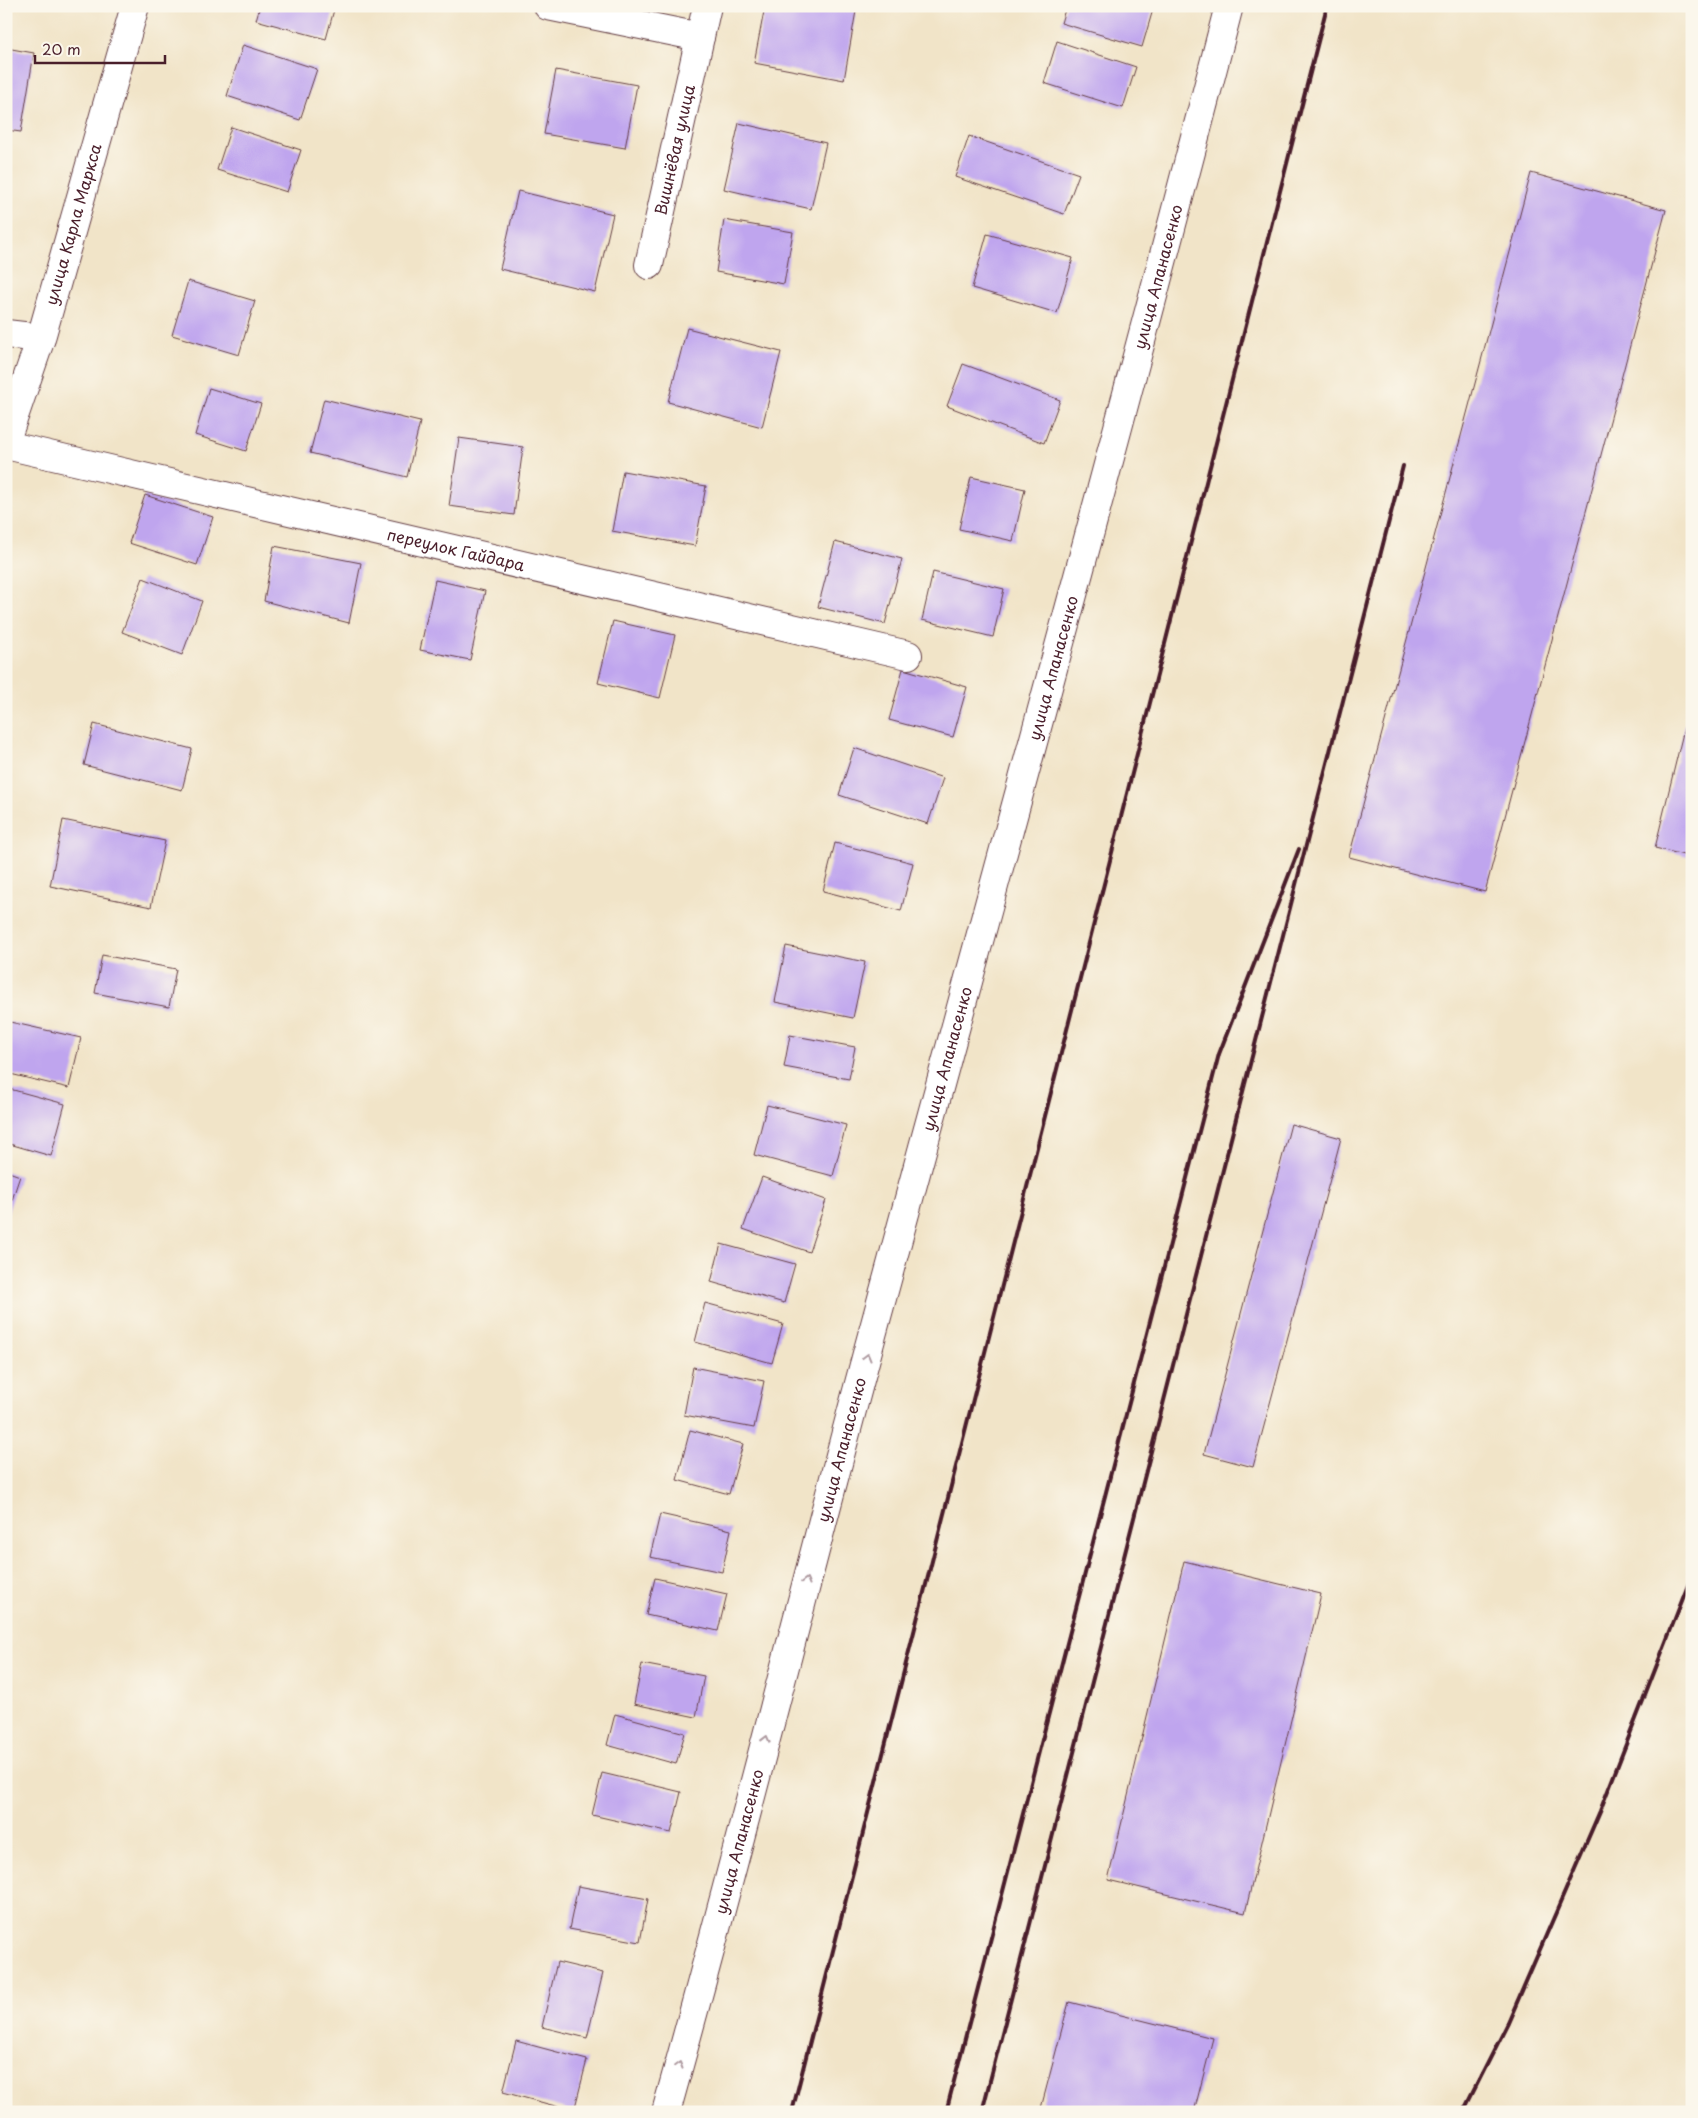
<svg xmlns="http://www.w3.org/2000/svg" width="1698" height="2118" font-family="'Playpen Sans',sans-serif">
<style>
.building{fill:#bfa5ee}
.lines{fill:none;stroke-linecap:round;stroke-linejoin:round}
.minor-casing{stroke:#633d43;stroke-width:30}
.tertiary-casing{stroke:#633d43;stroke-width:30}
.minor{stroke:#fff;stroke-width:28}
.tertiary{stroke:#fff;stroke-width:28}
.rail{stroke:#4a1f2b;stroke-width:4}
.oneway{stroke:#ae9aa0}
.labels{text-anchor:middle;stroke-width:4;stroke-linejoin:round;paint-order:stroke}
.street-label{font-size:16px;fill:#4a1f2b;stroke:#fbf7ec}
</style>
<rect width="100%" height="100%" fill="#fbf7ec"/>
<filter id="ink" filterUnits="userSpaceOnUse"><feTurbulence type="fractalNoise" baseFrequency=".02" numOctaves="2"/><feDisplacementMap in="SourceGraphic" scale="10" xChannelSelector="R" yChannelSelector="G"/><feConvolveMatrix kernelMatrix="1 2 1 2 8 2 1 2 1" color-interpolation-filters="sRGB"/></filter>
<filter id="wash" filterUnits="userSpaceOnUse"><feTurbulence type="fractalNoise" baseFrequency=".0096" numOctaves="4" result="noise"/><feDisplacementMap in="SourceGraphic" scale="20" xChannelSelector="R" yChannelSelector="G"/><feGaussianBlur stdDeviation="1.12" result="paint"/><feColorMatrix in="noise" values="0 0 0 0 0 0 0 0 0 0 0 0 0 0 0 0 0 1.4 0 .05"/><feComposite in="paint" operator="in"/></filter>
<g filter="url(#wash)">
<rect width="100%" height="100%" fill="#f1e4c8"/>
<g id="blocks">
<path class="building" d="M260,6H335L326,39L256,20Z
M765,6H828L856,11L844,80L754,63Z
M1066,6H1154L1142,47L1061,23Z
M1057,41L1136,67L1123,108L1044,83Z
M243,45L317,69L300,120L227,96Z
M6,48L34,53L21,132L6,130Z
M556,70L637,85L625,148L544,134Z
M739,123L826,143L811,209L724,189Z
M231,127L301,150L287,192L217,170Z
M969,136L1079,174L1064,214L955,177Z
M1531,173L1666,210L1485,892L1349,857Z
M518,191L613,214L595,292L500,269Z
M724,220L793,232L784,284L716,272Z
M987,234L1073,258L1057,313L972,288Z
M188,281L255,301L239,355L172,335Z
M687,328L781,352L762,427L668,402Z
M963,364L1060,400L1044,443L947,406Z
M209,388L261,404L246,451L195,435Z
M324,399L420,422L407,477L310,453Z
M459,438L523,447L514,515L449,506Z
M623,471L706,486L695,546L612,531Z
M971,477L1025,489L1013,541L959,529Z
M145,495L213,517L197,565L129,543Z
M835,542L902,559L885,624L818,607Z
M274,546L361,563L349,623L264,601Z
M933,572L1004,589L993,637L922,620Z
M143,578L202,601L182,655L122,632Z
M435,580L485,591L470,660L420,650Z
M613,621L675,635L660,698L598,683Z
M903,669L967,687L953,737L889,720Z
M1691,700H1692V857L1655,848Z
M94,724L192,749L182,790L84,765Z
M854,748L943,778L928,824L839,795Z
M63,820L165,841L151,907L50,886Z
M835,843L913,863L901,911L823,891Z
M786,946L865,962L853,1018L775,1002Z
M102,955L176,969L169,1007L95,993Z
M10,1022L81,1038L69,1088L6,1073V1040Z
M790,1035L855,1047L849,1079L784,1067Z
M6,1088L65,1104L51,1156L6,1143Z
M767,1105L846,1125L833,1176L754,1155Z
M1291,1124L1341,1138L1253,1467L1204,1454Z
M6,1171L20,1176L7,1215H6Z
M762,1177L826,1200L809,1252L743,1229Z
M721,1244L795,1264L784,1303L711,1282Z
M705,1303L783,1324L772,1363L695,1342Z
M693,1367L764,1381L754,1428L684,1415Z
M690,1430L743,1444L729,1494L677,1480Z
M660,1514L731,1530L722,1572L650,1557Z
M1184,1561L1321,1594L1245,1913L1108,1880Z
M655,1578L727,1594L718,1631L646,1615Z
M642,1664L704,1676L696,1717L634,1704Z
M615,1714L685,1733L676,1764L607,1745Z
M602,1773L681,1792L671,1833L592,1815Z
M578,1886L648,1899L640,1942L569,1929Z
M557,1962L603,1973L587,2038L542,2027Z
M1069,2002L1213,2038L1194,2112H1040Z
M516,2041L587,2060L574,2111L503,2092Z"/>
</g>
</g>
<g filter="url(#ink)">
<use href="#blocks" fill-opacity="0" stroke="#633d43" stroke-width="1"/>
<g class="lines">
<defs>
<g id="minor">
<path d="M548,6L700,37L707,6"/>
<path id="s1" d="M649,265L700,37"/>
<path d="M6,334L41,338"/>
<path id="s2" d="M6,445L908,655"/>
<path id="s3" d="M666,2112C737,1859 800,1603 868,1350C989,902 1113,455 1229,6"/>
</g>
<g id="tertiary">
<path id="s4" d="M6,440L41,338L135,6"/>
</g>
</defs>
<use href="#minor" class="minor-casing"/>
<use href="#tertiary" class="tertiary-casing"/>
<use href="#minor" class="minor"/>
<use href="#tertiary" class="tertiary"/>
<path class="rail" d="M792,2112L1327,6
M946,2112L1219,1054L1299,849
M982,2112L1403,466
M1463,2112L1508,2023L1600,1811L1692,1575"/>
</g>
<defs><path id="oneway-chevron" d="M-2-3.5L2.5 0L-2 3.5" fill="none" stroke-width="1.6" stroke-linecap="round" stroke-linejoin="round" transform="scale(1.25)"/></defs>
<g class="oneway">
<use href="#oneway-chevron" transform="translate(867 1357) rotate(-75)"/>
<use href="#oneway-chevron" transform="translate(806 1581) rotate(-75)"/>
<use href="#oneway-chevron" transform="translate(766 1739) rotate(-76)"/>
<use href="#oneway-chevron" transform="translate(679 2065) rotate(-74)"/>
</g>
</g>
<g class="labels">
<g class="street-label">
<text dy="6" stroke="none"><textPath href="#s1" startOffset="118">Вишнёвая улица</textPath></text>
<text dy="6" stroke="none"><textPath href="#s4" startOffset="226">улица Карла Маркса</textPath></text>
<text dy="6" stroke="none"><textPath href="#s3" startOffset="1900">улица Апанасенко</textPath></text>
<text dy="6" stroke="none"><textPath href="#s2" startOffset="462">переулок Гайдара</textPath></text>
<text dy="6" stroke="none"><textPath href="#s3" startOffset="1495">улица Апанасенко</textPath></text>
<text dy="6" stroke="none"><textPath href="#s3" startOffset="1090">улица Апанасенко</textPath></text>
<text dy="6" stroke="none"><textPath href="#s3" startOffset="685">улица Апанасенко</textPath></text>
<text dy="6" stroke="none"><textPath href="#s3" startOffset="280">улица Апанасенко</textPath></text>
</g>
</g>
<rect width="1698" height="2118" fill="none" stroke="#fbf7ec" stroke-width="25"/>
<path d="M35 55v8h130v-8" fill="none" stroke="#4a1f2b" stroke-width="2.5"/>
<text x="42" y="55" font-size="15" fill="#4a1f2b" stroke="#fbf7ec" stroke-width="4" paint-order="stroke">20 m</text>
</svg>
